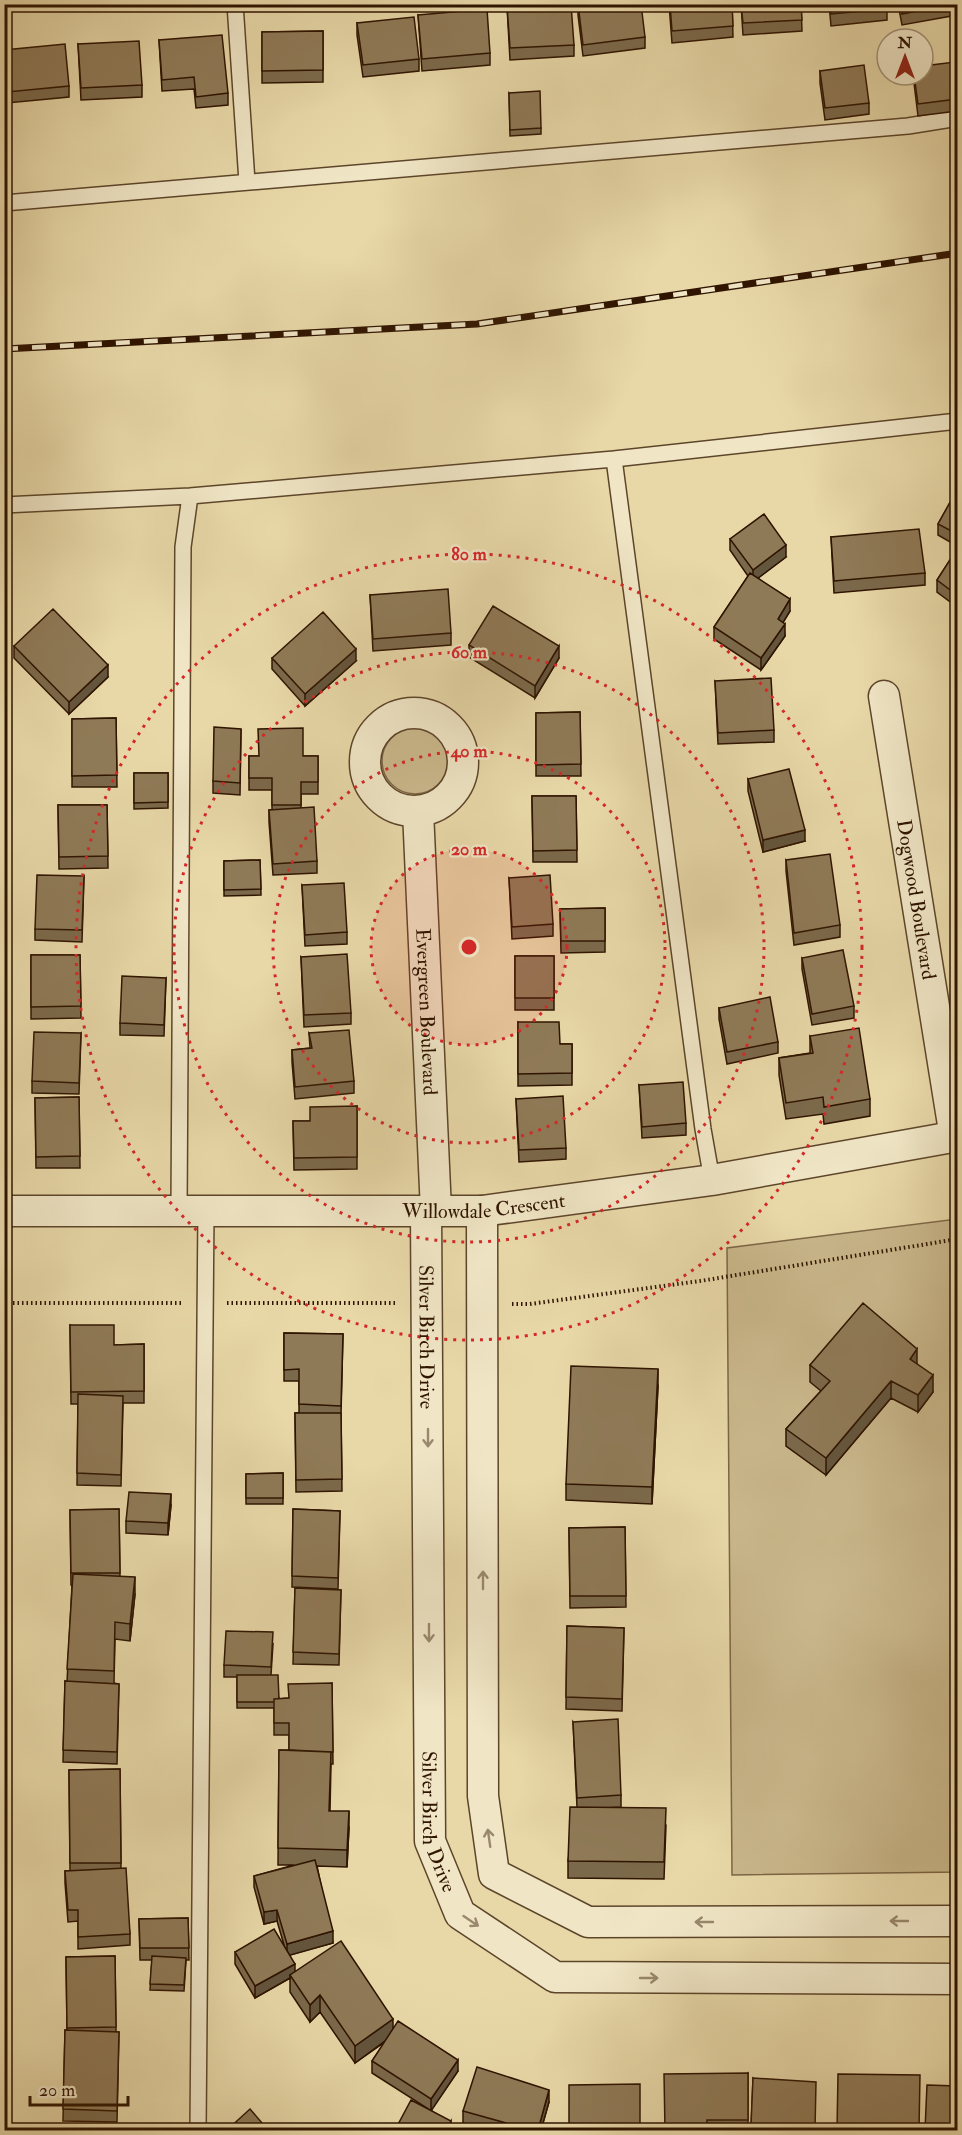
<svg xmlns="http://www.w3.org/2000/svg" width="962" height="2135" font-family="'IM FELL Double Pica',serif">
<style>
.green{fill:#c9b78b;stroke:#7c6646;stroke-width:1.5}
.lines{fill:none;stroke-linecap:round;stroke-linejoin:round}
.lane-casing{stroke:#5d452a;stroke-width:18}
.street-casing{stroke:#5d452a;stroke-width:33}
.path{stroke:#2f1400;stroke-width:4;stroke-dasharray:1.5 3;stroke-linecap:butt}
.lane{stroke:#f0e6c6;stroke-width:15}
.street{stroke:#f0e6c6;stroke-width:30}
.rail-casing{stroke:#2f1400;stroke-width:7}
.rail{stroke:#f0e6c6;stroke-width:4.5;stroke-dasharray:14;stroke-linecap:butt}
.wall{fill:#7b694b;stroke:#2f1400;stroke-width:1.5}
.shaded-wall{fill:#64553d;stroke:#2f1400;stroke-width:1.5}
.building{fill:#8f7a57;stroke:#2f1400;stroke-width:1.5}
.oneway{stroke:#99886d}
.ring{fill:none;stroke:#d62828;stroke-width:3;stroke-dasharray:3 6}
.labels{text-anchor:middle;stroke-width:4.5;stroke-linejoin:round;paint-order:stroke}
.street-label{font-size:20px;fill:#2f1400;stroke:#f0e6c6}
.centre{fill:#d62828;stroke:#f0e6c6;stroke-width:3}
.ring-label{font-size:18px;text-anchor:middle;font-weight:bold;fill:#d62828;stroke:#f0e6c6;stroke-width:4.5;stroke-linejoin:round;paint-order:stroke}
</style>
<rect width="100%" height="100%" fill="#e8d8a8"/>
<filter id="stains"><feTurbulence type="fractalNoise" baseFrequency=".00333" numOctaves="4"/><feColorMatrix values="0 0 0 0 .2 0 0 0 0 .09 0 0 0 0 .02 0 0 0 .5 -.17"/></filter>
<radialGradient id="worn" r=".72"><stop offset=".6" stop-color="#630" stop-opacity="0"/><stop offset="1" stop-color="#630" stop-opacity=".3"/></radialGradient>
<path class="green" d="M382 761a33 33 0 1 1 66 0a33 33 0 1 1-66 0Z
M957,1219V1872L732,1875L727,1248Z"/>
<g class="lines">
<defs>
<path id="lane" d="M235,4L247,182
M4,203L908,126L958,118
M614,459L703,1129L712,1180
M4,505L190,496L614,459L958,421
M179,1210L183,547L190,496
M198,2130L206,1210"/>
<g id="street">
<path id="s1" d="M884,696L955,1137"/>
<circle cx="414" cy="762" r="49"/>
<path id="s2" d="M418,811L436,1211"/>
<path id="s3" d="M4,1211H482L712,1180L958,1136"/>
<path id="s4" d="M426,1211L430,1841L460,1914L555,1977L958,1979"/>
<path d="M482,1211L483,1796L494,1874L588,1922L958,1921"/>
</g>
</defs>
<use href="#lane" class="lane-casing"/>
<use href="#street" class="street-casing"/>
<path class="path" d="M4,1303H181
M227,1303H397
M512,1304H530L700,1281L958,1239"/>
<use href="#lane" class="lane"/>
<use href="#street" class="street"/>
<defs>
<path id="rail" d="M4,349L477,324L958,253"/>
</defs>
<use href="#rail" class="rail-casing"/>
<use href="#rail" class="rail"/>
</g>
<path class="wall" d="M578,4L645,37V48L583,56L578,15Z
M669,4H732L733,37L672,43Z
M741,4H801L802,31L743,35Z
M829,4H887V20L831,26Z
M898,4H957V15L902,25Z
M507,6L574,45V56L510,60Z
M418,15L490,53V65L422,71Z
M357,23L419,59V71L363,77L357,35Z
M323,31V82L262,83V32Z
M159,40L228,93V105L196,108L194,89L162,91Z
M78,44L142,85V97L81,100Z
M4,50L69,86V97L7,103Z
M820,71L869,103V114L825,120L820,83Z
M913,75H923L957,83V111L918,116Z
M509,93L541,128V134L510,136Z
M957,490V546L938,535V524Z
M831,537L925,573V585L834,593Z
M730,539L786,557L758,578L790,611L783,622L785,636L761,670L714,639V627L748,576L730,550Z
M957,549V607L937,592V580Z
M370,595L451,633V645L373,651Z
M469,645L559,658L535,698L469,657Z
M14,646L108,677L69,714L14,658Z
M272,658L356,661L305,706L272,669Z
M715,681L774,730V742L718,744Z
M580,712L581,776H536V713Z
M116,718L117,787H72V719Z
M241,729L240,795L213,793V781Z
M249,756H318V794H301V808L317,861V873L273,875L269,822V810H272V790H249Z
M134,773H168V808L134,809Z
M748,779L805,841L763,852L748,791Z
M532,796H576L577,862H533Z
M58,805H107L108,868L59,869Z
M260,860L261,895L224,896V861Z
M786,860L840,925V937L794,945L786,871Z
M84,876L82,942L35,940V929Z
M509,878L553,924V936L512,939Z
M302,885L347,932V944L305,946Z
M605,908V952L561,953L560,909Z
M31,955H80L81,1018L31,1019Z
M515,956H554V1010H515Z
M301,957L351,1013V1024L304,1027Z
M802,958L854,1006V1018L812,1025L802,969Z
M166,978L164,1036L120,1035V1023Z
M719,1008L778,1042V1053L727,1064L719,1019Z
M518,1022L560,1044H572V1085L518,1086Z
M81,1033L79,1094L32,1093V1081Z
M309,1033L354,1081V1093L295,1099L292,1062V1050L310,1048Z
M810,1036L870,1099V1116L824,1124L823,1114L786,1119L779,1075V1058L810,1053Z
M639,1085L686,1123V1135L642,1138Z
M79,1097L80,1168H36L35,1098Z
M516,1099L566,1148V1159L519,1162Z
M357,1106V1169L294,1170L293,1121H310Z
M70,1325L114,1345L144,1344V1403H123L121,1486L77,1485L78,1404H71Z
M284,1333L343,1334L341,1415L342,1491L296,1492L295,1413H299V1381H284Z
M917,1364L933,1392L918,1412L891,1398L826,1475L786,1446V1429L821,1391L810,1382V1365Z
M658,1386L652,1504L566,1500V1484Z
M283,1473V1504H246V1474Z
M171,1505L168,1535L126,1533V1521Z
M119,1509L120,1577L135,1594L130,1641L115,1639L114,1683L119,1684L117,1764L63,1762L65,1681L67,1682L72,1585H71L70,1510Z
M293,1509L340,1511L338,1589L292,1587Z
M625,1527L626,1607L570,1608L569,1528Z
M295,1588L341,1590L339,1665L293,1664Z
M567,1626L624,1628L622,1711L566,1709Z
M273,1644L271,1675L279,1699L288,1698L332,1683L333,1764H331L330,1811L349,1827L347,1867L317,1866L333,1943L289,1955L295,1972L393,2028L458,2071L431,2110L451,2130L427,2108L372,2073V2061L385,2042L355,2063L320,2012L310,2022L290,1992V1978L255,1998L235,1964V1952L284,1945L277,1921L264,1924L254,1887V1876L294,1865H278L279,1750H289V1735H274V1708H237V1677H224V1665Z
M573,1722L621,1795V1807L604,1808L666,1825L664,1879L568,1878V1861L577,1807Z
M120,1769L121,1868L130,1934V1945L78,1949V1921L68,1922L65,1883V1871H70L69,1770Z
M188,1918L189,1960H186L184,1991L150,1990L152,1960H140L139,1919Z
M115,1956L116,2032H119L117,2122L63,2121L65,2030H67L66,1957Z
M748,2073V2130H665Z
M753,2078L815,2130H751Z
M549,2102L541,2130H490L463,2123V2111Z"/>
<path class="shaded-wall" d="M786,545V557L753,582V570Z
M790,599V611L778,631V619Z
M785,624V636L761,670V658Z
M559,646V658L535,698V686Z
M356,649V661L305,706V694Z
M108,665V677L69,714V702Z
M805,830V841L763,852V840Z
M917,1349V1366L910,1359Z
M658,1369V1386L652,1504V1487Z
M933,1375V1392L918,1412V1395Z
M891,1381V1398L826,1475V1458Z
M171,1494V1505L168,1535V1523Z
M135,1577V1594L130,1641V1624Z
M349,1811V1827L347,1867V1850Z
M277,1910V1921L264,1924V1912Z
M333,1931V1943L287,1956V1944Z
M295,1964V1975H290V1978L255,1998V1986Z
M320,1995V2012L310,2022V2005Z
M393,2019V2035L355,2063V2046Z
M458,2060V2071L431,2111V2099Z
M549,2090V2102L541,2130H538Z
M451,2121V2130H446Z"/>
<path class="building" d="M545,4H571L574,45L510,48L507,6Z
M578,4H641L645,37L583,45Z
M670,4H732L733,26L672,31Z
M741,4H801L802,20L743,23Z
M830,4H887V9L831,14Z
M901,4H952L902,14Z
M487,9L490,53L422,59L418,15Z
M414,17L419,59L363,65L357,23Z
M323,31V70L262,71V32Z
M222,35L228,93L196,97L194,77L162,80L159,40Z
M139,41L142,85L81,88L78,44Z
M65,44L69,86L7,92L4,50Z
M955,62L957,83V99L918,104L914,75H923V66Z
M864,65L869,103L825,108L820,71Z
M540,91L541,128L510,130L509,93Z
M957,490V534L938,524Z
M764,514L786,545L753,570L730,539Z
M919,529L925,573L834,581L831,537Z
M957,549V595L937,580Z
M750,573L790,599L778,619L785,624L761,658L714,627Z
M448,589L451,633L373,639L370,595Z
M493,606L559,646L535,686L469,645Z
M53,609L108,665L69,702L14,646Z
M323,612L356,649L305,694L272,658Z
M771,678L774,730L718,733L715,681Z
M580,712L581,764L536,765V713Z
M116,718L117,775L72,776V719Z
M214,727L241,729L240,783L213,781Z
M303,728V756H318V782H301V805H272V778H249V756H259L258,729Z
M789,769L805,830L763,840L748,779Z
M134,773H168V802L134,803Z
M532,796H576L577,850L533,851Z
M58,805H107L108,856L59,857Z
M314,807L317,861L273,864L269,810Z
M830,854L840,925L794,933L786,860Z
M260,860L261,889L224,890V861Z
M37,875L84,876L82,930L35,929Z
M550,875L553,924L512,927L509,878Z
M344,883L347,932L305,935L302,885Z
M605,908V941H561L560,909Z
M843,950L854,1006L812,1014L802,958Z
M347,954L351,1013L304,1015L301,957Z
M31,955H80L81,1006L31,1007Z
M515,956H554V998H515Z
M122,976L166,978L164,1025L120,1023Z
M770,997L778,1042L727,1052L719,1008Z
M518,1022H559L560,1044H572V1073L518,1074Z
M859,1028L870,1099L824,1107L823,1097L786,1103L779,1058L813,1053L810,1036Z
M349,1030L354,1081L295,1087L292,1050L312,1048L309,1033Z
M34,1032L81,1033L79,1083L32,1081Z
M683,1082L686,1123L642,1127L639,1085Z
M563,1096L566,1148L519,1150L516,1099Z
M79,1097L80,1156L36,1157L35,1098Z
M357,1106V1157L294,1158L293,1121H310V1107Z
M863,1303L917,1349L910,1359L933,1375L918,1395L891,1381L826,1458L786,1429L830,1381L810,1365Z
M70,1325H114V1345L144,1344V1391L71,1392Z
M284,1333L343,1334L341,1406L299,1404V1369L284,1370Z
M571,1366L658,1369L652,1487L566,1484Z
M78,1394L123,1396L121,1475L77,1473Z
M295,1413H341L342,1479L296,1480Z
M283,1473V1498H246V1474Z
M129,1492L171,1494L168,1523L126,1521Z
M119,1509L120,1573H71L70,1510Z
M293,1509L340,1511L338,1578L292,1576Z
M625,1527L626,1596H570L569,1528Z
M73,1574L135,1577L130,1624L115,1622L114,1671L67,1669Z
M295,1588L341,1590L339,1654L293,1652Z
M567,1626L624,1628L622,1699L566,1697Z
M226,1631L273,1632L271,1667L224,1665Z
M237,1675H278L279,1699H274V1702H237Z
M65,1681L119,1684L117,1752L63,1750Z
M332,1683L333,1752L289,1750V1723H274V1699L289,1698L288,1684Z
M618,1719L621,1795L577,1798L573,1722Z
M279,1750L331,1752L329,1811H349L347,1850L278,1848Z
M120,1769L121,1863H70L69,1770Z
M570,1807L666,1808L664,1862L568,1861Z
M315,1860L333,1931L287,1944L277,1910L264,1912L254,1876Z
M126,1868L130,1934L78,1937V1910H68L65,1871Z
M188,1918L189,1948H140L139,1919Z
M274,1929L295,1964L255,1986L235,1952Z
M341,1941L393,2019L355,2046L320,1995L310,2005L290,1975Z
M115,1956L116,2027L67,2028L66,1957Z
M152,1956L186,1958L184,1985L150,1984Z
M398,2021L458,2060L431,2099L372,2061Z
M65,2030L119,2032L117,2111L63,2109Z
M477,2067L549,2090L538,2130H531L463,2111Z
M748,2073V2120H707V2130H665L664,2074Z
M838,2074L920,2075L919,2130H837Z
M753,2078L816,2082L815,2130H778V2124L751,2125Z
M640,2084V2130H569V2085Z
M927,2085L957,2086V2130H925Z
M411,2100L451,2121L446,2130H395Z
M250,2109L268,2130H227Z"/>
<defs><path id="oneway-shaft" d="M-6 0H5M1.5-3L5.5 0L1.5 3" fill="none" stroke-width="1.6" stroke-linecap="round" stroke-linejoin="round" transform="scale(1.5)"/></defs>
<g class="oneway">
<use href="#oneway-shaft" transform="translate(428 1438) rotate(90)"/>
<use href="#oneway-shaft" transform="translate(483 1580) rotate(-90)"/>
<use href="#oneway-shaft" transform="translate(429 1633) rotate(90)"/>
<use href="#oneway-shaft" transform="translate(489 1838) rotate(-98)"/>
<use href="#oneway-shaft" transform="translate(471 1921) rotate(34)"/>
<use href="#oneway-shaft" transform="translate(899 1921) rotate(180)"/>
<use href="#oneway-shaft" transform="translate(704 1922) rotate(180)"/>
<use href="#oneway-shaft" transform="translate(649 1978)"/>
</g>
<circle cx="469" cy="947" r="98" fill="#d62828" fill-opacity=".12"/>
<g class="ring">
<circle cx="469" cy="947" r="98"/>
<circle cx="469" cy="947" r="196"/>
<circle cx="469" cy="947" r="295"/>
<circle cx="469" cy="947" r="393"/>
</g>
<g class="labels">
<g class="street-label">
<text dy="7" stroke="none"><textPath href="#s1" startOffset="206">Dogwood Boulevard</textPath></text>
<text dy="7" stroke="none"><textPath href="#s2" startOffset="201">Evergreen Boulevard</textPath></text>
<text dy="7" stroke="none"><textPath href="#s3" startOffset="480">Willowdale Crescent</textPath></text>
<text dy="7" stroke="none"><textPath href="#s4" startOffset="126">Silver Birch Drive</textPath></text>
<text dy="7" stroke="none"><textPath href="#s4" startOffset="612">Silver Birch Drive</textPath></text>
</g>
</g>
<circle cx="469" cy="947" r="9" class="centre"/>
<g class="ring-label">
<text x="469" y="560">80 m</text>
<text x="469" y="658">60 m</text>
<text x="469" y="757">40 m</text>
<text x="469" y="855">20 m</text>
</g>
<rect width="962" height="2135" fill="none" stroke="#e8d8a8" stroke-width="24"/>
<rect x="6" y="6" width="950" height="2123" fill="none" stroke="#2f1400" stroke-width="3"/>
<rect x="12" y="12" width="938" height="2111" fill="none" stroke="#2f1400" stroke-width="1.5"/>
<g transform="translate(905 57)"><circle r="28" fill="#f0e6c6" stroke="#a39277" stroke-width="1.5"/>
<path d="M0-4.5L10 22L0 15L-10 22Z" fill="#8f2418"/>
<text y="-9" font-size="16" font-weight="bold" text-anchor="middle" fill="#2f1400">N</text>
</g>
<path d="M30 2096v9h98v-9" fill="none" stroke="#2f1400" stroke-width="3"/>
<text x="39" y="2096" font-size="18" fill="#2f1400" stroke="#f0e6c6" stroke-width="4.5" paint-order="stroke">20 m</text>
<rect width="100%" height="100%" filter="url(#stains)"/>
<rect width="100%" height="100%" fill="url(#worn)"/>
</svg>
